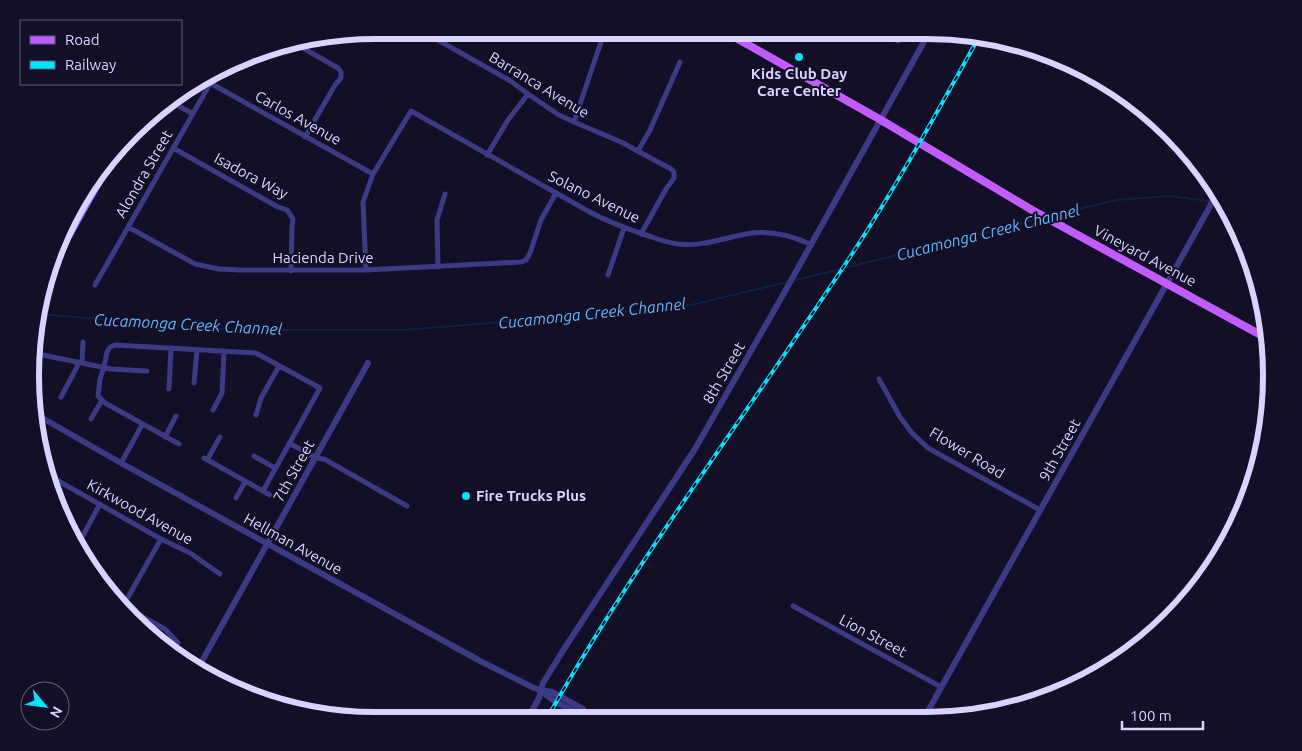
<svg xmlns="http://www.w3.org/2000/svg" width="1302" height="751" font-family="Ubuntu,sans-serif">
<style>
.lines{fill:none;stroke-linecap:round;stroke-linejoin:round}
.stream{stroke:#0c2248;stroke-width:2}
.minor{stroke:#3d3a85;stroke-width:5}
.tertiary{stroke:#3d3a85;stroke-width:6}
.secondary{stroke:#6f6bff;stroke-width:7}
.primary{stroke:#c25bff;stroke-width:8}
.rail-casing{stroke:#00e5ff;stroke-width:4}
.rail{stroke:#130f26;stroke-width:2;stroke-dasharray:5.5;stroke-linecap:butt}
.poi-dot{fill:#00e5ff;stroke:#130f26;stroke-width:2}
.labels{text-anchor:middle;stroke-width:4;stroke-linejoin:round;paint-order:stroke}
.poi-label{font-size:15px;font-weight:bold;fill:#d9d4ff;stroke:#130f26}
.street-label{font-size:15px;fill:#d9d4ff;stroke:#130f26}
.water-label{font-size:16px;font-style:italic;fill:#62b6ff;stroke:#130f26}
.rim{fill:none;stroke:#d9d4ff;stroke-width:6}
</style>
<rect width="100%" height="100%" fill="#130f26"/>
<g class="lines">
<path class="stream" d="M1049,216L1116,200L1144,198L1169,196L1224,203
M792,281L926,248L1042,218
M38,314L234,330H404L649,310L691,305L787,282"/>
<path class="minor" d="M420,30L509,80L528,94L559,115L574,122L621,142L671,169L674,172V178L666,189L641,234
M573,30L601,40
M879,31L898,41
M740,40L745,30
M294,43L338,68L341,72V78L335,85L305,137
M210,83L373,174
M168,100L193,114
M574,122L605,30
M173,148L278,207L287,210L293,219L292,226L291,271
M638,151L650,130L680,62
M487,155L508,120L528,94
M128,227L195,264L219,269L239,270H366L521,262L526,260L530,253L541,220L556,193
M438,267L437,220L445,194
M366,270L363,202L373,174L411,111L588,211C608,222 630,230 652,237C660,240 669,243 678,244C701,247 724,238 746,234C768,230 790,235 810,244
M608,275L624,228
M95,285L215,75
M33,353L111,369L147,371
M82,363L83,342
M30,378L37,366L41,355
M879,379L900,417L912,433L928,448L1040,510
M194,383L197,350
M169,389L171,348
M61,397L77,367L78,362
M213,410L222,393L224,351
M256,415L261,398L279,366
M91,419L102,400
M165,437L176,416
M289,443L316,458L324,459L407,506
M179,444L105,403L98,396L100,379L104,367L107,352L110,347L115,345L256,353L320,388L263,491
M254,456L275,468
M204,458L270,495
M207,460L220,437
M121,463L142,425
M46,474L161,539L190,553L220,574
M236,498L245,482
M79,543L100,504
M123,606L161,539
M123,606L165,629L178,643
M793,606L941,687"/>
<path class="tertiary" d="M37,415L121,463L482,662L534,688L540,690L552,692L583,709L586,714
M197,670L368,363
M541,691L550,698L556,702L581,715L586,714L597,720
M527,720L539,698L543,683L564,649L695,449L779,302L930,31
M923,720L1218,192"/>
<path class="secondary" d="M47,275L112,159"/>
<path class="primary" d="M722,30L881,120L1032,210L1268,339"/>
<defs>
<path id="rail" d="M546,720C637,558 750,410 852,254C898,184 938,110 979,37"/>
</defs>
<use href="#rail" class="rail-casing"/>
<use href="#rail" class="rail"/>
</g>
<g class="poi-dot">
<circle cx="799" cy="57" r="5"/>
<circle cx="466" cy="496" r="5"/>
</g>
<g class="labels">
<g class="poi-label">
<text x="799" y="79">Kids Club Day<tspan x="799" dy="17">Care Center</tspan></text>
<text x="476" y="501" text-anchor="start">Fire Trucks Plus</text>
</g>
<g class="street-label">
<text transform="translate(539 85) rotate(31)" y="5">Barranca Avenue</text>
<text transform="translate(298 118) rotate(29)" y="5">Carlos Avenue</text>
<text transform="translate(144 174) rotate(-60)" y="5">Alondra Street</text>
<text transform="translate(251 176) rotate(28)" y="5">Isadora Way</text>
<text transform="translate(594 197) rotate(26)" y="5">Solano Avenue</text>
<text transform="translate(1145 256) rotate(28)" y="5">Vineyard Avenue</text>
<text x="323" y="263">Hacienda Drive</text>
<text transform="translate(724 373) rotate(-60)" y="5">8th Street</text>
<text transform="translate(1060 450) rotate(-61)" y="5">9th Street</text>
<text transform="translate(967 453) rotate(31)" y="5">Flower Road</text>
<text transform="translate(294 471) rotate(-61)" y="5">7th Street</text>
<text transform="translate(140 512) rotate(29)" y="5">Kirkwood Avenue</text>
<text transform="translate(293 544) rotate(29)" y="5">Hellman Avenue</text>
<text transform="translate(873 636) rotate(28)" y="5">Lion Street</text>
</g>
<g class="water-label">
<text transform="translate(988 232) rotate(-14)" y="6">Cucamonga Creek Channel</text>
<text transform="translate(592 313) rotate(-6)" y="6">Cucamonga Creek Channel</text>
<text transform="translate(188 324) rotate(3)" y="6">Cucamonga Creek Channel</text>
</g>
</g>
<path d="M0 0H1302V751H0ZM375 39H927A336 336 0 0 1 1263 375V376A336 336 0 0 1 927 712H375A336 336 0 0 1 39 376V375A336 336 0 0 1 375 39Z" fill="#130f26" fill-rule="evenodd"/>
<path class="rim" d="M375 39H927A336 336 0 0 1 1263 375V376A336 336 0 0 1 927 712H375A336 336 0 0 1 39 376V375A336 336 0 0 1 375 39Z"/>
<rect x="20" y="20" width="162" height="65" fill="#130f26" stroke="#625e7d"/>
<rect x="30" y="36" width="25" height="8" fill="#c25bff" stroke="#625e7d"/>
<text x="65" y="45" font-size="15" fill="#d9d4ff">Road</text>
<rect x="30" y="61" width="25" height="8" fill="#00e5ff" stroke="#625e7d"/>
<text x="65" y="70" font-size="15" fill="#d9d4ff">Railway</text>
<g transform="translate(45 706) rotate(119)"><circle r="24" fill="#130f26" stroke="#625e7d"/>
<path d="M0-4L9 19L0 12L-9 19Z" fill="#00e5ff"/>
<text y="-8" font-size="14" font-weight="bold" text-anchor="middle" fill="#d9d4ff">N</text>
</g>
<path d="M1122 721v8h81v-8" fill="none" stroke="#d9d4ff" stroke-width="2.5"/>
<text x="1130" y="721" font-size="15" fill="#d9d4ff" stroke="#130f26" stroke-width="4" paint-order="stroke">100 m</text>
</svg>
